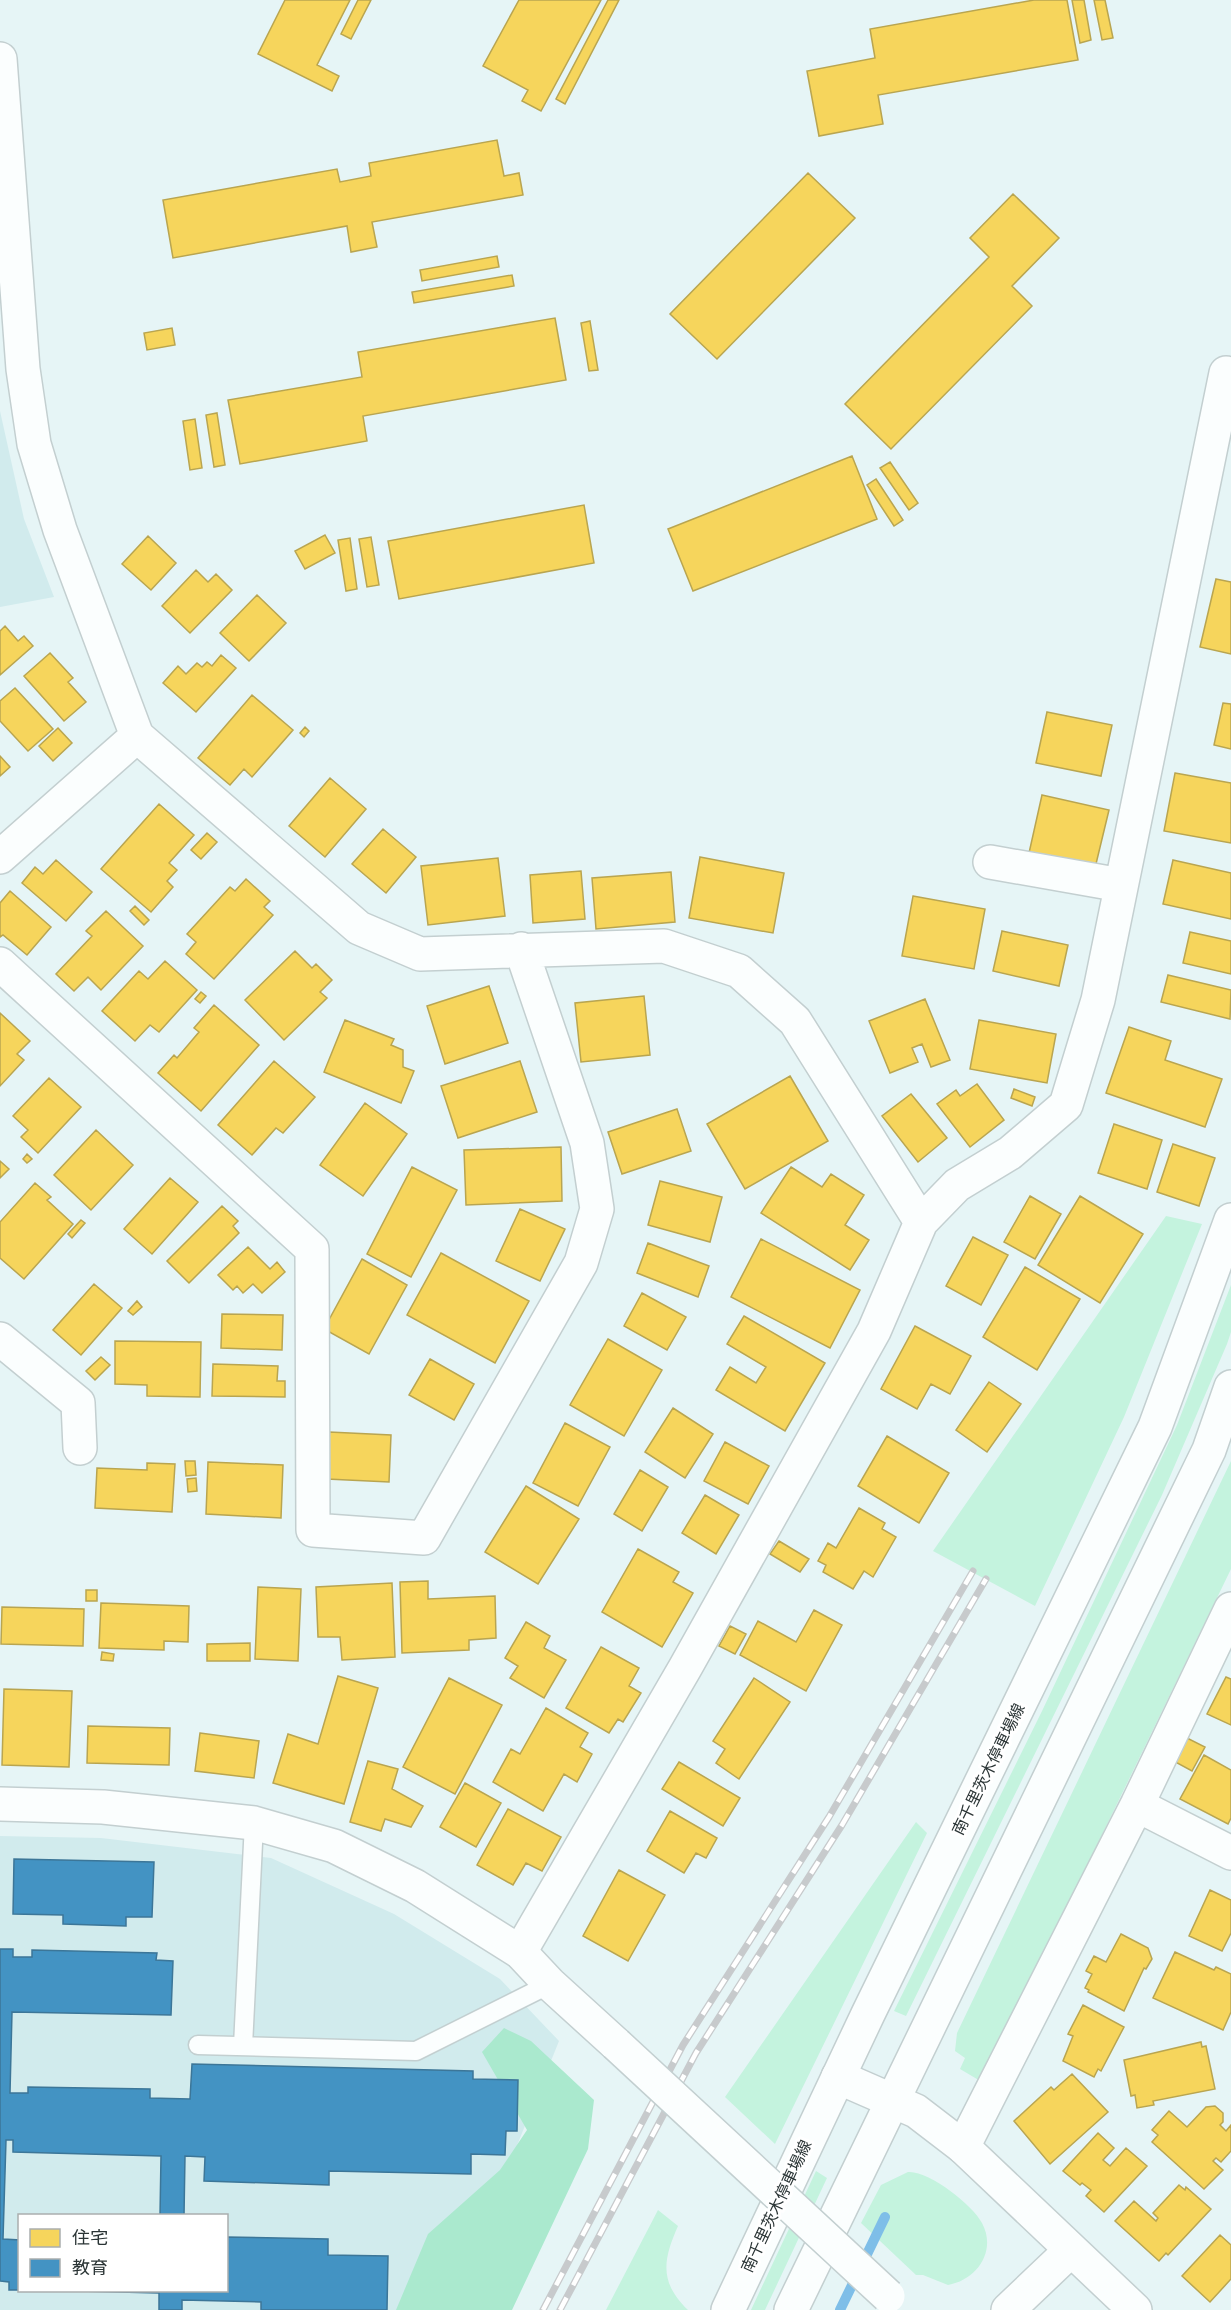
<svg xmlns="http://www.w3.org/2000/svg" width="1231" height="2310" font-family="Ubuntu,'Noto Sans JP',sans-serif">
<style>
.built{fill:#d1ebed;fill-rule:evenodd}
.green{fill:#c4f3de}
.forest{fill:#aae9ce}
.homes{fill:#f6d55c;stroke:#b9a550;stroke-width:1.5}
.schools{fill:#4393c3;stroke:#3c7698;stroke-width:1.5}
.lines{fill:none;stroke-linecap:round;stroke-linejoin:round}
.stream{stroke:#7ebee8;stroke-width:10}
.service-casing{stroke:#c3cfd0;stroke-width:21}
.minor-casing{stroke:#c3cfd0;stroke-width:36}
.tertiary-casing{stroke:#c3cfd0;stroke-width:36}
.secondary-casing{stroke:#c3cfd0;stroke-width:36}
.service{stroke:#fbfefe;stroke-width:18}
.minor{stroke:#fbfefe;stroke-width:33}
.tertiary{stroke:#fbfefe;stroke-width:33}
.secondary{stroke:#fbfefe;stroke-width:33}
.rail-casing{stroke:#c7cacc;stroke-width:7}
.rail{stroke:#fff;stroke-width:4.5;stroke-dasharray:14;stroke-linecap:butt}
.tertiary-bridge-casing{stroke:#c3cfd0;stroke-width:36;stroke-linecap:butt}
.tertiary-bridge{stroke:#fbfefe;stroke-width:33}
.labels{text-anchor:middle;stroke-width:6;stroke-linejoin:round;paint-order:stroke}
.street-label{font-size:16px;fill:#2a3435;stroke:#fff}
</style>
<rect width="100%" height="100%" fill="#e6f5f6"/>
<path class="built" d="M0,411L24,519L54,597L0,607Z
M0,1836L101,1838L271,1858L394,1914L500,1979L559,2041L514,2153L428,2310H0ZM20,2216H226V2290H20Z"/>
<path class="green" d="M1166,1216L1202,1224L1124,1417L1035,1606L933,1551Z
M1231,1285V1332L1227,1344L1162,1495L906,2016L894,2011L1043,1709L1177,1425Z
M1231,1461V1569L982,2082L960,2069L965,2058L955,2051L957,2033Z
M916,1822L927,1833L775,2144L725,2097Z
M816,2171L827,2178L765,2310H751Z
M908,2172C928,2170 973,2205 982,2223C997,2251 977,2280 948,2285L923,2275H916L861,2223L881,2185Z
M658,2210L678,2226C663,2260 659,2282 688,2310H606Z"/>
<path class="forest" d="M504,2028L531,2041L594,2100L588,2149L512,2310H396L428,2234L500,2170L527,2130L482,2052Z"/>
<path class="homes" d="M285,0H350L317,65L339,76L332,91L258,54Z
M358,0H371L351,39L341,34Z
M519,0H601L541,111L522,101L528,90L483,66Z
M608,0H619L565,104L556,99Z
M1034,0H1067L1078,60L878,95L883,124L819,136L807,71L875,58L870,29Z
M1072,0H1084L1091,40L1080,43Z
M1094,0H1105L1113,38L1102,40Z
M497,140L504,176L519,173L523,195L372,222L377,247L351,252L347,226L173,258L163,200L337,169L340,182L371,176L369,163Z
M808,173L855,218L717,359L670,314Z
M1013,194L1059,238L1012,286L1032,306L891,449L845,404L989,257L970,238Z
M497,256L499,267L422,281L420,270Z
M512,275L514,286L414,303L412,292Z
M555,318L566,380L363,416L367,441L240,464L228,400L362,377L358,352Z
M590,321L598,370L589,371L581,323Z
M172,328L175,345L147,350L144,333Z
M217,413L225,465L214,467L206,415Z
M195,419L202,468L190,470L183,421Z
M852,456L877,519L693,591L668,529Z
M890,462L918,503L909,510L880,468Z
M876,479L903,520L894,526L867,485Z
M584,505L594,563L399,599L388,541Z
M325,535L335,553L305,569L295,551Z
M148,536L176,563L151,590L122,564Z
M371,537L379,585L367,587L359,539Z
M350,538L357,589L346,591L338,540Z
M196,570L208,582L216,574L232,590L190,633L162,606Z
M1216,579L1231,582V654L1200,647Z
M257,595L286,623L249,661L220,633Z
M5,626L18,641L24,636L33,646L0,675V631Z
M50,653L73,678L68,682L86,702L64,721L24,676Z
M221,655L236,668L196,712L163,683L178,666L186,674L197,663L202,667L207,662L212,666Z
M15,688L53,729L28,751L0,721V701Z
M252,695L293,730L252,777L244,769L230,785L198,758Z
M1223,703L1231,704V749L1214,745Z
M1047,712L1112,725L1101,776L1036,763Z
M305,727L309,731L304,737L300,733Z
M58,728L72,743L53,761L39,746Z
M0,756L10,767L0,776Z
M1175,773L1231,783V843L1164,831Z
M330,778L366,809L325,857L289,826Z
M1042,795L1109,810L1095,868L1029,853Z
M159,804L194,835L169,863L177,870L167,881L173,887L151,912L101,869Z
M383,829L416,857L386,893L352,864Z
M207,833L217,842L201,859L191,850Z
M700,857L784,873L773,933L689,918Z
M498,858L505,916L428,925L421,866Z
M56,860L92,892L66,921L22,883L35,867L43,874Z
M1173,860L1231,873V919L1163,904Z
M581,871L585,919L533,923L530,875Z
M671,872L675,922L596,929L592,878Z
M246,879L270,901L264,907L273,915L214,979L186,954L196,942L187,934L230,887L235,891Z
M10,891L51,927L27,955L3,935L0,937V903Z
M913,896L985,909L974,969L902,956Z
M135,906L149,920L144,925L130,911Z
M106,911L143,946L101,990L88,977L74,991L56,974L92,936L86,931Z
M1002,931L1068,945L1059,986L993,971Z
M1190,932L1231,941V974L1183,963Z
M295,951L312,968L316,964L332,980L320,992L327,998L284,1040L245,1000Z
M165,961L197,990L159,1032L150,1025L135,1041L102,1011L139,971L148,979Z
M1168,975L1231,990L1230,1019L1161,1002Z
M489,986L508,1043L445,1064L427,1006Z
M201,992L206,996L200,1003L195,999Z
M644,996L650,1055L581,1062L575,1003Z
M925,999L950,1060L931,1067L922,1044L912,1048L918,1062L890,1073L869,1021Z
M214,1005L259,1045L201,1111L158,1073L174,1055L177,1058L199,1032L194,1028Z
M0,1013L30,1041L17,1054L24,1060L0,1086Z
M345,1020L394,1039L391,1045L403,1050V1067L414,1071L401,1103L324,1072Z
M979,1020L1056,1034L1047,1083L970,1069Z
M1129,1027L1171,1041L1165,1060L1222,1079L1205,1127L1106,1093Z
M274,1061L315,1097L283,1133L276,1128L252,1155L218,1125Z
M520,1061L537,1112L458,1138L441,1086Z
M790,1076L828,1141L745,1189L707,1124Z
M49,1078L81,1107L38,1153L21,1137L28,1130L13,1116Z
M977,1084L1004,1120L970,1147L937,1104L956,1090L960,1096Z
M1014,1089L1035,1097L1032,1106L1011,1098Z
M911,1094L947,1138L918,1162L882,1116Z
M365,1103L407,1134L363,1196L320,1165Z
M677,1109L691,1151L622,1174L608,1132Z
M1114,1124L1162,1140L1147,1189L1098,1173Z
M96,1130L133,1165L91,1210L54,1175Z
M1173,1144L1215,1158L1199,1206L1157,1192Z
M561,1147L562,1201L466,1205L464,1150Z
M27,1154L32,1159L27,1163L23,1159Z
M0,1161L9,1169L0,1178Z
M412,1167L457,1190L411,1277L367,1254Z
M791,1167L822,1187L831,1174L864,1195L845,1225L869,1240L850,1270L761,1213Z
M170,1178L198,1202L152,1254L124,1229Z
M660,1181L722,1197L710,1242L648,1225Z
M35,1183L51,1197L47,1200L73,1224L24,1279L0,1258V1222Z
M1030,1196L1061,1214L1035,1259L1004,1242Z
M1080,1196L1143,1234L1100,1303L1038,1265Z
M222,1206L238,1221L233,1226L239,1233L189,1283L167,1261Z
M520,1209L565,1229L540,1281L496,1261Z
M81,1220L85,1223L72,1238L68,1234Z
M973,1237L1008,1255L981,1305L946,1286Z
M761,1239L860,1290L830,1348L731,1297Z
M648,1243L709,1266L698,1297L637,1273Z
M248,1247L270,1269L277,1262L285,1272L262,1293L253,1284L243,1293L237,1286L233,1290L218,1275Z
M441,1253L529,1301L495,1363L407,1315Z
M362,1259L407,1285L369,1354L324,1329Z
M1025,1267L1080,1299L1037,1370L983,1337Z
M94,1284L122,1308L81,1355L53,1330Z
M642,1293L686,1317L667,1350L624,1326Z
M137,1301L142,1307L133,1315L128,1311Z
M222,1314L283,1315L282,1350L221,1348Z
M744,1316L825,1363L785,1431L716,1390L730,1367L756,1383L766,1367L727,1344Z
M915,1326L971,1356L950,1394L931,1384L917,1409L881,1389Z
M608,1339L662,1370L624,1436L570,1405Z
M115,1341L201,1342L200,1397L147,1396V1385L115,1384Z
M101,1357L110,1365L95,1380L86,1371Z
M430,1359L474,1384L454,1420L409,1395Z
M213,1364L278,1366L277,1381H285V1397L212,1396Z
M989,1382L1021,1404L987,1452L956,1430Z
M673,1408L713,1434L685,1478L645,1452Z
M565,1423L610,1447L578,1506L533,1483Z
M329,1432L391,1435L389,1482L327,1479Z
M887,1436L949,1473L919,1523L858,1486Z
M725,1442L769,1466L748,1504L704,1481Z
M185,1461H195L196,1475L186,1476Z
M208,1462L283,1465L281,1518L206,1514Z
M147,1463L175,1464L172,1512L95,1508L97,1468L147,1470Z
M640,1470L668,1487L642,1531L614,1514Z
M196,1478L197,1491L188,1492L187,1479Z
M526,1486L579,1519L538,1584L485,1552Z
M705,1495L739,1515L716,1554L682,1533Z
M859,1508L885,1523L882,1529L896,1537L873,1577L864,1571L853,1589L823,1572L826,1565L818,1561L828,1543L836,1548Z
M779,1541L809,1559L800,1572L770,1554Z
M638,1549L679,1572L673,1582L693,1593L662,1647L602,1612Z
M428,1581V1599L495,1596L496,1638L469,1640V1650L402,1653L400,1582Z
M392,1583L395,1657L342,1660L340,1637H318L316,1587Z
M258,1587L301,1589L298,1661L255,1659Z
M86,1590H97V1601H86Z
M101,1603L189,1606L188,1642L164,1641V1650L99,1648Z
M2,1607L84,1609L83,1646L1,1644Z
M814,1610L842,1625L806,1691L740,1655L758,1621L796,1642Z
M526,1622L550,1636L544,1648L566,1660L544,1698L510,1678L518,1666L505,1658Z
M730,1626L746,1634L735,1654L719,1646Z
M250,1643V1661H207V1644Z
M601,1647L639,1668L629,1686L641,1693L623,1722L618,1719L609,1733L566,1708Z
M102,1652L114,1654L113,1661L101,1660Z
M338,1676L378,1688L344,1804L273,1783L288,1734L318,1744Z
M1226,1677L1231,1679V1725L1207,1714Z
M449,1678L502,1705L455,1794L403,1767Z
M754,1678L790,1702L739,1779L716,1763L725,1749L713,1741Z
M4,1689L72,1691L69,1767L2,1765Z
M546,1708L588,1733L580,1747L592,1754L577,1782L564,1774L543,1811L493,1782L511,1749L520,1754Z
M88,1726L170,1728L169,1765L87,1763Z
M200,1733L259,1741L254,1778L195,1771Z
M1181,1735L1205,1747L1192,1771L1168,1758Z
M1204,1755L1231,1770V1818L1228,1824L1180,1799Z
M368,1761L398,1769L392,1789L423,1806L411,1827L385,1819L381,1831L350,1822Z
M679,1762L740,1798L723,1826L662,1789Z
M465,1783L501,1803L476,1847L440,1827Z
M508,1809L561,1837L542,1871L526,1863L513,1885L477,1865Z
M670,1811L717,1838L706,1858L696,1853L684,1873L647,1851Z
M619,1870L665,1895L628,1961L583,1936Z
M1210,1890L1231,1900V1933L1222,1951L1189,1936Z
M1121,1934L1148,1948L1152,1959L1146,1969L1144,1968L1124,2011L1088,1992L1089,1990L1085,1988L1092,1974L1086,1971L1094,1956L1106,1962Z
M1175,1952L1214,1970L1216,1967L1231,1974V2012L1223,2030L1153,1998Z
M1083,2005L1124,2027L1101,2071L1098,2069L1094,2077L1063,2061L1073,2036L1068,2034Z
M1201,2042L1202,2047L1206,2046L1215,2089L1153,2101L1154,2105L1137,2108L1135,2095L1131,2096L1124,2060Z
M1072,2074L1108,2112L1050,2164L1014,2121L1051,2087L1054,2090Z
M1215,2106L1223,2113V2122L1220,2125L1226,2131L1231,2125V2151L1221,2162L1216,2158L1213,2161L1223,2170L1204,2189L1152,2142L1158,2135L1152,2130L1169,2111L1187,2127L1206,2107Z
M1098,2133L1114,2148L1103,2160L1110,2166L1126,2148L1147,2166L1104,2212L1086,2196L1091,2190L1082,2183L1080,2185L1063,2171Z
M1179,2185L1185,2190L1186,2187L1211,2209L1168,2255L1166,2253L1159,2261L1115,2221L1134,2201L1156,2221L1158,2218L1153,2213Z
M1220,2235L1231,2245V2279L1210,2302L1182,2276Z"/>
<path class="schools" d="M14,1859L154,1862L152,1917H126V1926L63,1924V1915L13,1914Z
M0,1949H13V1957H32V1950L157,1953L156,1960L173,1961L171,2015L12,2012L10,2093H28V2087L150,2089V2098L190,2099L192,2064L473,2071V2079L518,2080L517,2131H506L505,2155L471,2154V2174L329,2171V2185L204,2181L205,2157L185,2156L184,2216H160L161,2156L13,2152V2140H6L3,2239L20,2240V2290H9V2282L0,2281Z
M226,2237L328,2239V2255L388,2256L387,2310H261V2302L182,2300V2310H159V2293L37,2290H226Z"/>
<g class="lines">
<path class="stream" d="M840,2310L885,2217"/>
<defs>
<path id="service" d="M198,2045L416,2051L550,1984
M243,2046L254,1823"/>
<path id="minor" d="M0,59L23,369L34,444L60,530L137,736L359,928L420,954L664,946L739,971L795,1021L921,1222L874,1331L685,1668L520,1952
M0,857L137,736
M990,862L1121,885
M0,964L312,1249L313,1530L424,1538L581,1263L597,1209L587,1143L521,949
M921,1222L957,1185L1010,1153L1066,1105L1098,1000L1226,373
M0,1339L78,1403L80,1448
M1137,1805L1231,1853
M963,2147L1137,1805L1231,1609"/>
<path id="tertiary" d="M0,1804L103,1807L254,1823L334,1846L415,1886L520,1952L550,1984L616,2044
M838,2077L916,2111L963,2147L1135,2310
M1008,2310L1070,2251"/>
<path id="secondary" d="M728,2310L868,2014L1155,1427L1231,1220
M791,2310L1209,1450L1231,1387"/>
</defs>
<use href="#service" class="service-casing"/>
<use href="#minor" class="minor-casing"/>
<use href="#tertiary" class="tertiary-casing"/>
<use href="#secondary" class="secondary-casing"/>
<use href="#service" class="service"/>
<use href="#minor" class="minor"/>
<use href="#tertiary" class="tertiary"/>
<use href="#secondary" class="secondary"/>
<defs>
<path id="rail" d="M543,2310L683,2045L829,1817L973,1571
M560,2310L696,2053L842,1825L986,1579"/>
</defs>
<use href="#rail" class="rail-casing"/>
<use href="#rail" class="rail"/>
<defs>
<path id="tertiary-bridge" d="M616,2044L888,2296"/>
</defs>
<use href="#tertiary-bridge" class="tertiary-bridge-casing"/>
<use href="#tertiary-bridge" class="tertiary-bridge"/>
</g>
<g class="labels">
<g class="street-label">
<text transform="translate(988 1769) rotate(-64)" y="6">南千里茨木停車場線</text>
<text transform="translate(776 2206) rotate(-65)" y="6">南千里茨木停車場線</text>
</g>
</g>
<rect x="18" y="2214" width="210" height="78" fill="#ffffff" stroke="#aaaeae" stroke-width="1.5"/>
<rect x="30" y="2229" width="30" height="18" fill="#f6d55c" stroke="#aaaeae" stroke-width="1.5"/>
<text x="72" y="2244" font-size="18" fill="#2a3435">住宅</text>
<rect x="30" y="2259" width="30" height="18" fill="#4393c3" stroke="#aaaeae" stroke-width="1.5"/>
<text x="72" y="2274" font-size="18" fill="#2a3435">教育</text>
</svg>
